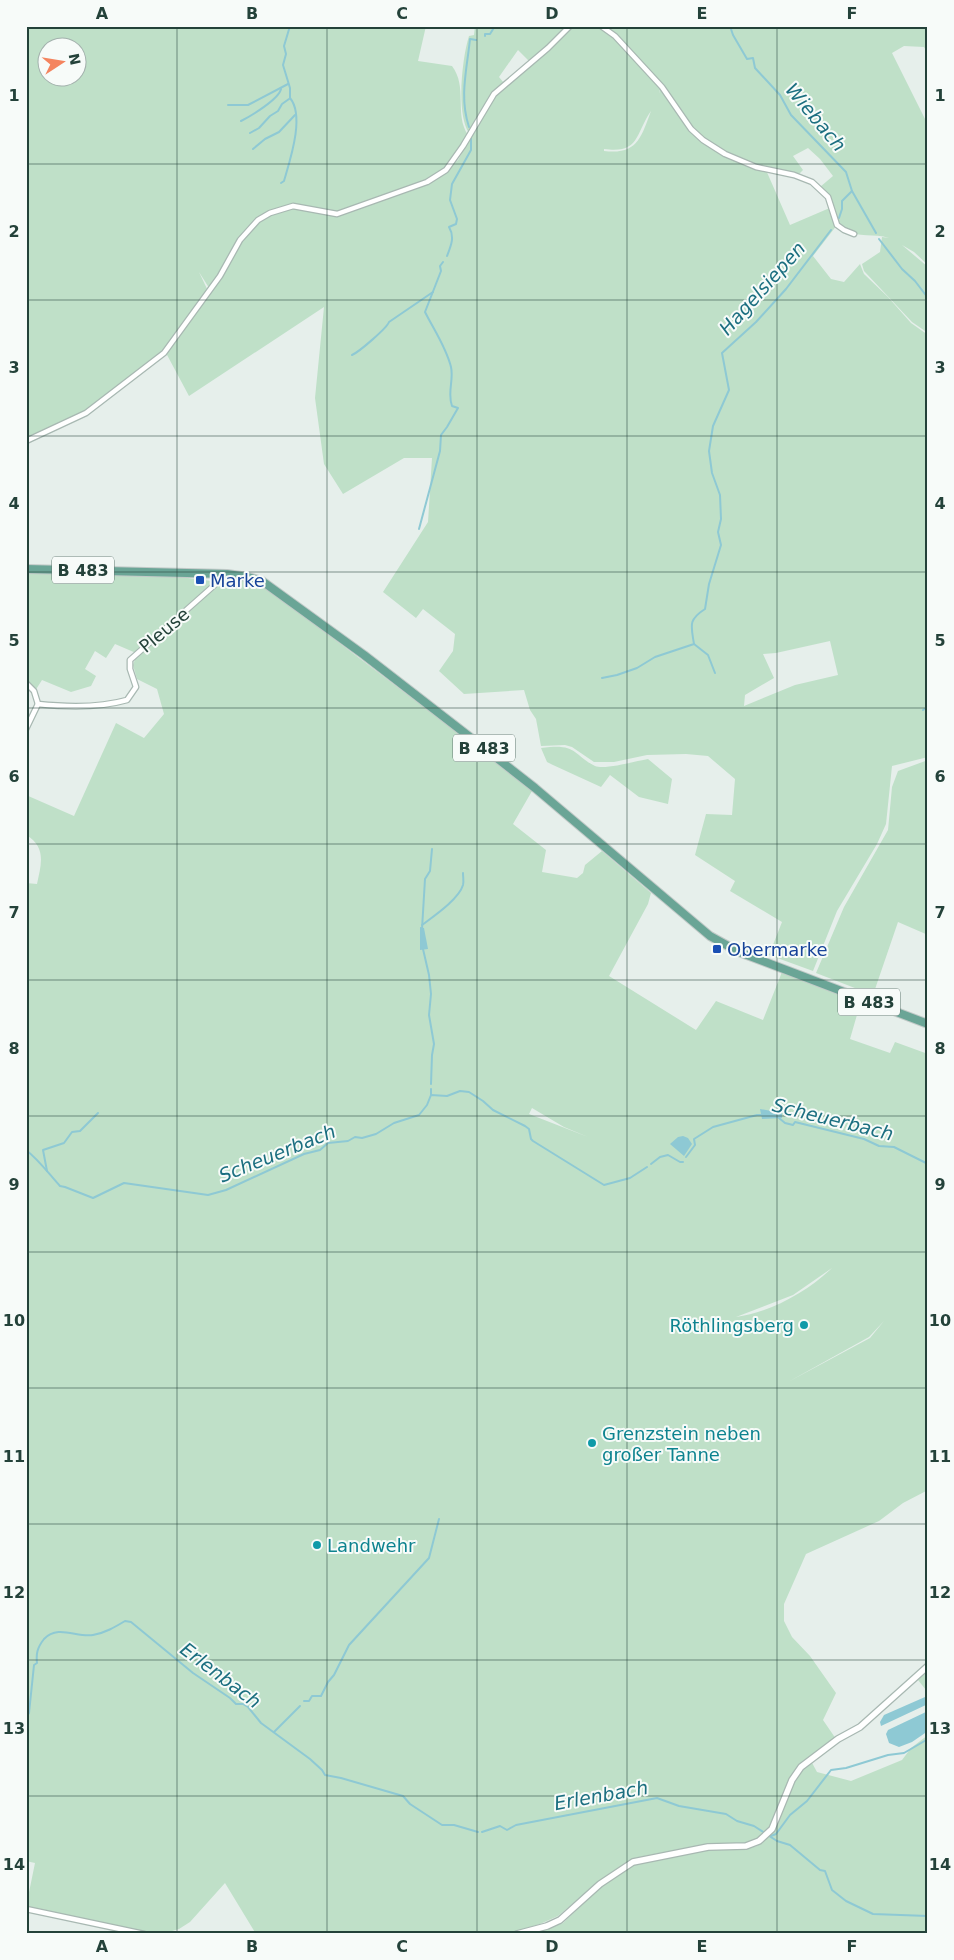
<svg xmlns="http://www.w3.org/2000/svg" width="954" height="1960" viewBox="0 0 954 1960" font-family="'DejaVu Sans',sans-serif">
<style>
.green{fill:#bfe0c8;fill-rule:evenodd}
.water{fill:#8ec9d4}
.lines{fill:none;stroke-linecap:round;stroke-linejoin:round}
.stream{stroke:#8ec9d4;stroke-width:2}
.minor-casing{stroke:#a8b8b2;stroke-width:7}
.tertiary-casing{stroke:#a8b8b2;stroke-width:8}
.primary-casing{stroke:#c2cac8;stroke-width:10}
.minor{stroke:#fff;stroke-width:4.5}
.tertiary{stroke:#fff;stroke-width:5.5}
.primary{stroke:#6aa596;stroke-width:8}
.grid{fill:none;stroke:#24423a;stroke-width:1;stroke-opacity:0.55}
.transit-dot{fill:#1a4fb4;stroke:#f7fbf9;stroke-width:2}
.culture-dot{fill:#0f9aa8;stroke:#f7fbf9;stroke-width:2}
.labels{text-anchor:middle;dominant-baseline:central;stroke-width:4;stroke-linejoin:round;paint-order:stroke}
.shield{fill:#f7fbf9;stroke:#637a73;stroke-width:1}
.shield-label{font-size:16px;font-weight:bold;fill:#24423a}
.transit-label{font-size:18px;fill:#164399;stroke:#f7fbf9;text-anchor:start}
.street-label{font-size:18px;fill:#24423a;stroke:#f7fbf9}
.culture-label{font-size:18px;fill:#0d838f;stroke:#f7fbf9;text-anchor:start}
.water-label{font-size:19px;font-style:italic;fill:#1c6f80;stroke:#f7fbf9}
.neatline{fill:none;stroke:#24423a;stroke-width:2}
.grid-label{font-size:16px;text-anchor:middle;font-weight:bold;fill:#24423a}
</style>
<rect width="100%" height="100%" fill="#e6efeb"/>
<g class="green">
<path d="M26,26H426L418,61L452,66C468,87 454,114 468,135L455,156L444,169L426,181L337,213L299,206L281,209L299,208L333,216L340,215L435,180L458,160L495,94L548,49L570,26C580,26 593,24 602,27C614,32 650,75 661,86L659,93L662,86L615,35L604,26H928V54L924,47L904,46L892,53L928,125V265L914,252L902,245L928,267V333L912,322L864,271L862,264L880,252L882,237L889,238C874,233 859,238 844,230C833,225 835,212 832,202C829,196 825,191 820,187L833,176L820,159L808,148L793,156L803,170L798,175L766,170L790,225L832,207L837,225L813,256L831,279L844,282L860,264L864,274L888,297L911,323L928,335V757L892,766L886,824L877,844L837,911L813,971L769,955L782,922L730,891L735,881L695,855L706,814L732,815L735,779L708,756L686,754L647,755L614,762H594L572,747L565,745L541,746L536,719L530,710L524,690L464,694L439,671L453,651L455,634L423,609L416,618L383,592L428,522L432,458H404L343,494L324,464L315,398L324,307L189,396L166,353L211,291L199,272L208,291L166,351L84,413L26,440ZM48,48H78V78H48ZM651,111C641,138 637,155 604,151V149C640,154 635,134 651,111ZM830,641L838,675L795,685L744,706L745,695L774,678L763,654L776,653Z"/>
<path d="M475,26H568L548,48L530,62L518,50L499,77L504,83L469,133C456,114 462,58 469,36L474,35Z"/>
<path d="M26,572L180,577L219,582L136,653L115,644L106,658L95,651L85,669L96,676L91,686L71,692L42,680L35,691L26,682Z"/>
<path d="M228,578L255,583L276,595L487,755L532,791L513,824L546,850L542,872L577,878L583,873L585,865L602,851L651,893L648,904L609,976L696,1030L716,1001L763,1020L782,972L861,1001L850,1039L890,1053L895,1042L928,1054V1490L903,1503L879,1521L806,1554L784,1604V1621L792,1637L810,1656L836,1693L823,1720L836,1739L799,1765L773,1820L767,1831L753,1843L660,1853L635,1858L598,1882L558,1916L540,1924L506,1934H256L225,1883L190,1922L179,1929L162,1934L138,1932L26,1907L35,1863L26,1861V883L37,884C41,865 47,847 26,835V795L74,816L116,723L144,738L164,714L157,689L137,679L133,665L137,654ZM532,1108L564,1127L588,1137L529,1114ZM832,1268C807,1292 771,1312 736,1317L793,1295ZM884,1321L870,1338L788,1382L869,1337Z"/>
<path d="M550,747C577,745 575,756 595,766C605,770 636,761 648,759L672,779L668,804L639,797L610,775L601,787L553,765L547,762L541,748Z"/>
<path d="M928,760V935L898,922L873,995L816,973L844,907L888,830L892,787L898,771Z"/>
<path d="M928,1671V1689L926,1690L918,1680Z"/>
<path d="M928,1735V1934H533L563,1923L602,1886L636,1863L700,1850L746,1849L757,1846L772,1833L791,1787L799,1773L811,1761L817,1772L851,1781L902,1760L911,1748Z"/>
</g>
<g class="water">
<path d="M420,927L424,928L428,949L420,950Z"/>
<path d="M760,1109L782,1113V1118L762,1119Z"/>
<path d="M683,1136L688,1138L692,1144L684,1156L670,1144L678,1137Z"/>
<path d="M925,1697L928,1699V1704L881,1726L880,1722L884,1715Z"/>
<path d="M928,1711V1731L912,1742L899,1747L889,1743L886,1734L888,1730Z"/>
</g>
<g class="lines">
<g class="stream">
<path d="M730,26L733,35L747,59L753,58L755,68L780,95L791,115L846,172L852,191L876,233"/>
<path d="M485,36V34H490L495,26"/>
<path d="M228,105H248L288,84"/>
<path d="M241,121C251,116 279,99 281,89"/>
<path d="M469,127C459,97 467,69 470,39L476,40"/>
<path d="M250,133L259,128L270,116L278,111L282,104L289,99"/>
<path d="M253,149L265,139L279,132L295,115"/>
<path d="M281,183L284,181C290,160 305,116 290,98V88L283,65L286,54L284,46L290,26"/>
<path d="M839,218L842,209V201L852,191"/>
<path d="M879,239L902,269L915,281L928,298"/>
<path d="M447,256C451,246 455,237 449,227L456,224L457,219L450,200L452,184L471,150V137"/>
<path d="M352,355C359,352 387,328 389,322L433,292"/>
<path d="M419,529L440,451L441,435L447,427L458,408L452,406C447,393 454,380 451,367C446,347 434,330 425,312L441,271L440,266L443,262"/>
<path d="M694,644L708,655L715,673"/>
<path d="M602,678L617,675L637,668L655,657L694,644C691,625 688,620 705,609L709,584L721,545L718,532L721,519L720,495L712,473L709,451L713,426L729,390L722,353L756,322L786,289L831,230"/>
<path d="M923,710L928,707"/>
<path d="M422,925C434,916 459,899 463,885C464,881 463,878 463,873"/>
<path d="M422,929L425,879L430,871L432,849"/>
<path d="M423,949L429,975L431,994L429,1015L434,1044L432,1055L431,1084"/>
<path d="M431,1095V1089"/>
<path d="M779,1118L785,1123L793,1125L795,1122L864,1139L879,1146L894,1147L928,1164"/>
<path d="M26,1150C39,1160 49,1174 60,1186L65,1187L93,1198L124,1183L208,1195L226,1190L304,1154L320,1150L328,1143L348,1141L355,1137L362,1138L376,1134L394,1123L419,1115L427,1105L431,1095L447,1096L460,1091L469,1092L483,1101L493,1110L525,1126L529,1129L531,1139L533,1141L604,1185L630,1178L647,1167"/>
<path d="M686,1157L695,1145L694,1139L713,1127L757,1115H762"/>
<path d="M651,1164L660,1157L668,1155L680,1162H683"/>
<path d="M47,1171L43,1150L64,1143L72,1132L80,1131L98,1113"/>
<path d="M304,1701H309L312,1696H321L328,1682L334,1675L349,1645L429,1558L439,1519"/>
<path d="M26,1718L29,1713L34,1665L37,1663C36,1654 37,1648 44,1639C58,1624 77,1638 93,1635C105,1633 115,1627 125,1621L131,1622L193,1673L230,1698L236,1704H243L248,1707L261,1723L310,1759L322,1770L325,1775L341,1778L403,1796L410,1804L442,1825H454L478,1832"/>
<path d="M274,1732L300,1706"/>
<path d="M482,1832L500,1826L507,1830L516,1825L657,1798L679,1806L726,1814L737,1821L754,1826L777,1841L790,1845L820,1870L825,1871L832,1890L846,1901L873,1914L928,1916"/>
<path d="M771,1836L776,1834L790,1815L807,1801L831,1770L846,1768L888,1755L904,1753L928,1739"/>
</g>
<defs>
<g id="minor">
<path d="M601,26L615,36L662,87L691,129L703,140L725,154L756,167L794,175L812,182L828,197L837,225L844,230L854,234"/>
<path d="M26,441L86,413L164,353L220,276L240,240L258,220L270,213L293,206L337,214L427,182L446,170L463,146L494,94L548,48L570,26"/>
<path d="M26,683L34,691L38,704C66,707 99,708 127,700L136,687L130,669V660L227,574"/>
<path d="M26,729L38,704"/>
<path d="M26,1909L144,1934"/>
</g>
<path id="tertiary" d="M517,1934L547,1926L560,1920L600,1884L633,1862L708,1847L746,1846L759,1841L772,1829L792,1780L801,1767L838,1739L860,1727L928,1666"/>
<path id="primary" d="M26,569L227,574L248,577L262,581L364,655L484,748L535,788L710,936L739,952L928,1024"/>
</defs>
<use href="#minor" class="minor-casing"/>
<use href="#tertiary" class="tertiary-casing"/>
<use href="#primary" class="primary-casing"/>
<use href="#minor" class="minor"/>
<use href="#tertiary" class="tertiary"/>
<use href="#primary" class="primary"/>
</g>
<path class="grid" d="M177,26V1934M327,26V1934M477,26V1934M627,26V1934M777,26V1934M26,164H928M26,300H928M26,436H928M26,572H928M26,708H928M26,844H928M26,980H928M26,1116H928M26,1252H928M26,1388H928M26,1524H928M26,1660H928M26,1796H928"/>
<g class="transit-dot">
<rect x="195" y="575" width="10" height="10" rx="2.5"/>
<rect x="712" y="944" width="10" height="10" rx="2.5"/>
</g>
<g class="culture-dot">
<circle cx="804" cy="1325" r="5"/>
<circle cx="592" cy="1443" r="5"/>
<circle cx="317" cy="1545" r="5"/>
</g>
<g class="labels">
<g class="shield">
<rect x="52" y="556.5" width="62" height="27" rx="4"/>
<rect x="453" y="734.5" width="62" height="27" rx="4"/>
<rect x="838" y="988.5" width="62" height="27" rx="4"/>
</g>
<g class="shield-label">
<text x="83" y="570">B 483</text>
<text x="484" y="748">B 483</text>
<text x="869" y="1002">B 483</text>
</g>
<g class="transit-label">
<text x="210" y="580">Marke</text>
<text x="727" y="949">Obermarke</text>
</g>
<g class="street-label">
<text transform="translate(164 630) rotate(-40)">Pleuse</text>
</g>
<g class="culture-label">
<text x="794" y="1325" text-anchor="end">Röthlingsberg</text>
<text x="602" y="1433">Grenzstein neben<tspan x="602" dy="21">großer Tanne</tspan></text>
<text x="327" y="1545">Landwehr</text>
</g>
<g class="water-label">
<text transform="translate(816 117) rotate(50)">Wiebach</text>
<text transform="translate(762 288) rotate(-48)">Hagelsiepen</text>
<text transform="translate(833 1119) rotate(14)">Scheuerbach</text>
<text transform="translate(277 1153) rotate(-22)">Scheuerbach</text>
<text transform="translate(221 1675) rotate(37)">Erlenbach</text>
<text transform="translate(601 1795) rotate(-10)">Erlenbach</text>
</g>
</g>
<rect width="954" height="1960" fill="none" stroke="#f7fbf9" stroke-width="55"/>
<g transform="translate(62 62) rotate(78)"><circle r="24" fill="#f7fbf9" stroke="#a3b1ad"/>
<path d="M0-4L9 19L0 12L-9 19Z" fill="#f4845f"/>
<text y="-8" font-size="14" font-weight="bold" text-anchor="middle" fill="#24423a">N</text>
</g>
<rect x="28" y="28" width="898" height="1904" class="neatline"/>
<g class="grid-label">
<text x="102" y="19">A</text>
<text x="252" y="19">B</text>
<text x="402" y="19">C</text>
<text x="552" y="19">D</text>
<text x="702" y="19">E</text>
<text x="852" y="19">F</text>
<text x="14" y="101">1</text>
<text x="940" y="101">1</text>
<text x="14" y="237">2</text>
<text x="940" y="237">2</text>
<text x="14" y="373">3</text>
<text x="940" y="373">3</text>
<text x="14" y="509">4</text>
<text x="940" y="509">4</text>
<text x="14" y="646">5</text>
<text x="940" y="646">5</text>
<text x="14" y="782">6</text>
<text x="940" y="782">6</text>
<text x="14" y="918">7</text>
<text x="940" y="918">7</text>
<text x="14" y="1054">8</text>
<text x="940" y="1054">8</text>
<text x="14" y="1190">9</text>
<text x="940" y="1190">9</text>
<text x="14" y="1326">10</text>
<text x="940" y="1326">10</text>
<text x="14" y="1462">11</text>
<text x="940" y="1462">11</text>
<text x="14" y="1598">12</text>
<text x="940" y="1598">12</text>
<text x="14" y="1734">13</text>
<text x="940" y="1734">13</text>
<text x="14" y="1870">14</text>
<text x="940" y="1870">14</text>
<text x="102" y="1952">A</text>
<text x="252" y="1952">B</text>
<text x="402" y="1952">C</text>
<text x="552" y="1952">D</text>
<text x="702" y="1952">E</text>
<text x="852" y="1952">F</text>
</g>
</svg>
